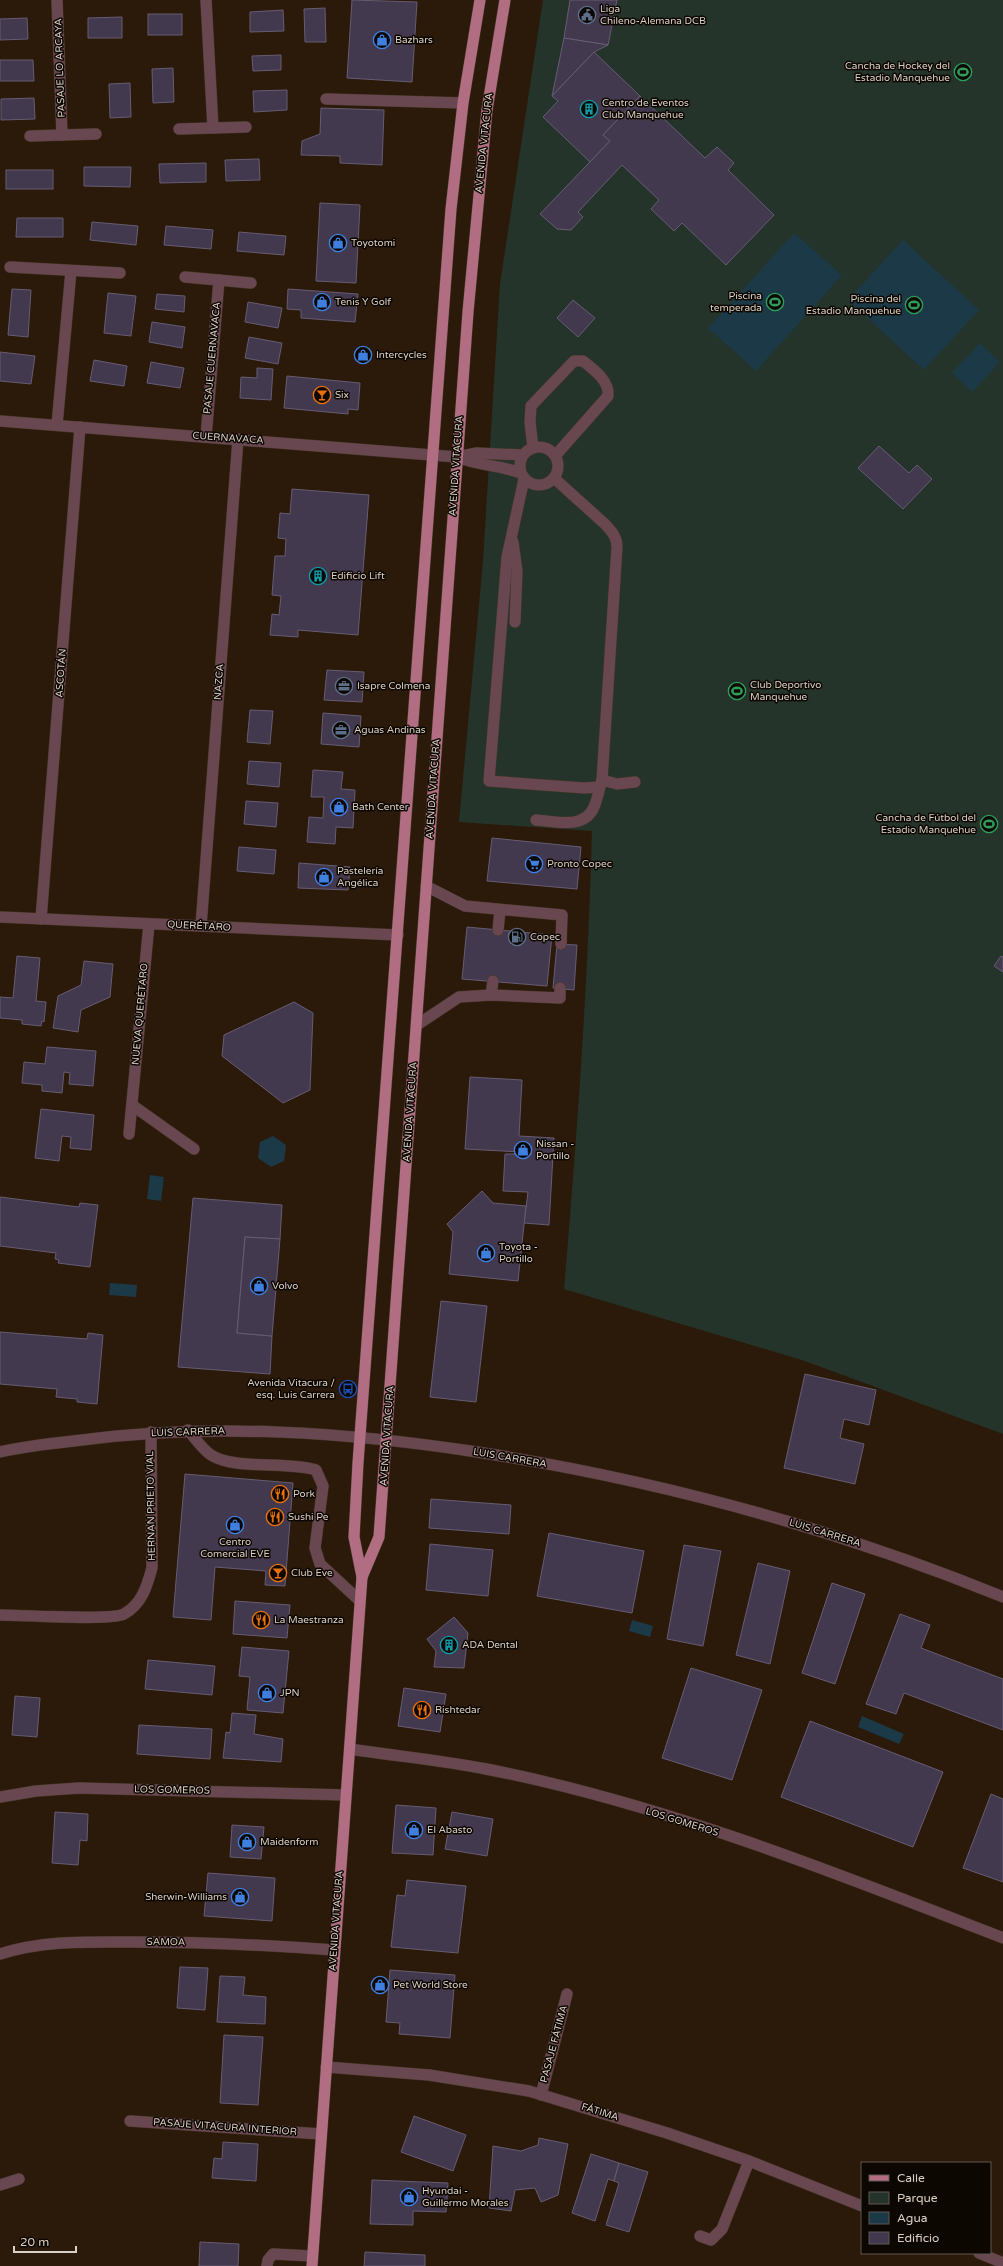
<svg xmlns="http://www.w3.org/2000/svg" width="1003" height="2266" viewBox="0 0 1003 2266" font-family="'Varela Round',sans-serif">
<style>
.green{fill:#25342a}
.water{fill:#1b3947}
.building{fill:#43394f;stroke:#665c73}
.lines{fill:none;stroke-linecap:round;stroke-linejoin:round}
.service-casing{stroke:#473727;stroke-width:12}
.minor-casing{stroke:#473727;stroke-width:12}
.tertiary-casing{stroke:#473727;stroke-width:12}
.primary-casing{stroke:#473727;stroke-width:12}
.service{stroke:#684751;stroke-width:11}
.minor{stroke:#684751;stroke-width:11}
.tertiary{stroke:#684751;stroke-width:11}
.primary{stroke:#b16e83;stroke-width:11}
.labels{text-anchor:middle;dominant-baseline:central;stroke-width:3;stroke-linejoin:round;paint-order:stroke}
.poi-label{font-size:10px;fill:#dbd0c5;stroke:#0d0702;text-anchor:start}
.street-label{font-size:10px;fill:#dbd0c5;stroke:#0d0702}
</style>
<rect width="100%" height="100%" fill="#2b1a09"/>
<path class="green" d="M543,0H1003V1434L802,1360L564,1289C577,1137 588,984 592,831L459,822L483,561L500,284Z"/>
<g class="water">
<path d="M794,233L842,275L756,371L708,328Z"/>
<path d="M903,240L979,310L924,370L848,300Z"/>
<path d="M980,343L1000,362L972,392L952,373Z"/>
<path d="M273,1136L286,1145L284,1161L271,1167L258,1158L260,1142Z"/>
<path d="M150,1175L164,1177L161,1201L147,1199Z"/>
<path d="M110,1283L137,1285L136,1297L109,1295Z"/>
<path d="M632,1620L653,1626L650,1637L629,1631Z"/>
<path d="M862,1716L904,1734L899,1744L858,1727Z"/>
</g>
<g class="building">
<path d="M352,0L417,2L412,82L347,78Z"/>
<path d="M570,0H617L608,45L564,38Z"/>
<path d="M325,8L326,42H305L304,9Z"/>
<path d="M283,10L284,31L250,32V12Z"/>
<rect x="148" y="14" width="34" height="21"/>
<path d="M122,17V38H88V18Z"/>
<path d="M27,18L28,39L0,40V19Z"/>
<path d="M564,38L608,45L594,52L552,96Z"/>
<path d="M594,52L640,96L603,135L610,141L590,162L543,117L558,101L552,96Z"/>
<path d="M281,55V70L253,71L252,56Z"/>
<path d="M0,60H33L34,81H0Z"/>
<path d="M173,68L174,102L153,103L152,69Z"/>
<path d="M130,83L131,117L110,118L109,84Z"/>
<path d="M287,90V110L254,112L253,91Z"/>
<path d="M640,96L705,158L717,147L734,163L728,170L774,215L726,265L682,223L674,231L651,209L659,200L622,165L578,212L583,217L571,230L557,229L540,214L610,141L603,135Z"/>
<path d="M34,98L35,119L1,120V99Z"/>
<path d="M321,108L384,110L382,165L340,163V156L301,155L302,141L320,134Z"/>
<path d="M259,159L260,180L226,181L225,160Z"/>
<path d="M206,163V182L160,183L159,164Z"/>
<path d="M84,167H131L130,187L84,186Z"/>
<rect x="6" y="170" width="47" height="19"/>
<path d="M320,203L360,205L356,283L316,281Z"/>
<path d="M17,218H63V237H16Z"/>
<path d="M92,222L138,226L136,245L90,240Z"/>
<path d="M166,226L213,230L211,249L164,245Z"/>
<path d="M239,232L286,236L284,255L237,251Z"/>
<path d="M12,289L31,290L28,337L8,335Z"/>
<path d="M288,289L358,294L355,322L301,318V310L287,309Z"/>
<path d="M108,293L136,296L131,336L104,333Z"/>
<path d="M157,294L185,296L184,312L155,309Z"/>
<path d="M573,300L595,318L578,337L557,318Z"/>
<path d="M248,302L282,308L278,328L245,322Z"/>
<path d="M152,322L185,327L182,348L149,342Z"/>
<path d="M249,337L282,343L278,364L245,358Z"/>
<path d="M0,352L35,356L31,384L0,381Z"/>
<path d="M94,360L127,366L124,386L90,381Z"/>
<path d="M151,362L184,368L180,388L147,383Z"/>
<path d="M257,368L273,369L271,400L240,398L241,377L257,378Z"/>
<path d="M287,376L360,383L358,410L348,409V414L284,408Z"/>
<path d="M879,446L909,473L917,465L932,479L903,509L858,468Z"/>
<path d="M292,489L369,495L358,635L298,630V637L270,635L272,614L279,615L281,596L272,595L275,556H285L286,539L278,538L280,513L290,514Z"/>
<path d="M327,670L364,672L362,702L324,700Z"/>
<path d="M250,710L273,711L270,744L247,742Z"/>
<path d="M323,713L361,716L359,747L321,744Z"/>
<path d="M249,761L281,763L279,787L247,784Z"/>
<path d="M313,770L343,772L341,789L355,790L353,828L336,827L335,844L307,842L309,817L323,818L324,797H311Z"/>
<path d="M246,801L278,803L276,827L244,824Z"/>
<path d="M492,838L581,847L577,889L487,881Z"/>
<path d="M239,847L276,850L274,874L237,871Z"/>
<path d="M299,863L350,867L348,890L298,888Z"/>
<path d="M467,927L552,935L547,986L462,979Z"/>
<path d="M557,944L577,945L574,990L553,988Z"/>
<path d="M17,956L40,958L36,1001L46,1002L44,1022L42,1021L41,1026L22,1024V1020L0,1018V997L13,998Z"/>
<path d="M1001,956L1003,957V972L994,966Z"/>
<path d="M84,961L113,964L110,997L81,1010L78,1032L53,1028L58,996L81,985Z"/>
<path d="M294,1002L313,1013L310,1090L283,1103L222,1056L224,1035Z"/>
<path d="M47,1047L96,1051L93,1086L69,1084L70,1073L64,1072L62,1093L42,1091V1085L22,1083L24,1062L45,1064Z"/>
<path d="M470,1077L522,1080L519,1136L554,1138L549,1225L524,1223L528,1192L503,1191L505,1154H521V1152L465,1149Z"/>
<path d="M41,1109L94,1115L91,1150L70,1148L71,1137L62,1136L59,1161L35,1158Z"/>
<path d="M482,1191L493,1203L526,1206L518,1281L449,1274L453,1232L447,1224Z"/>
<path d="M0,1197L79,1207L80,1203L98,1205L90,1267L58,1263L59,1260L55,1259L56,1253L0,1246Z"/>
<path d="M193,1198L282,1205L280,1239L245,1237L237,1333L272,1336L270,1374L178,1367Z"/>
<path d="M245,1237L280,1239L272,1336L237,1333Z"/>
<path d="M441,1301L487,1306L476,1402L430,1397Z"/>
<path d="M0,1332L87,1339L88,1333L103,1335L97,1404L77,1402V1399L56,1397L57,1389L0,1384Z"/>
<path d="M805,1374L876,1390L869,1425L844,1419L840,1438L864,1444L855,1484L784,1468Z"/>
<path d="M185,1474L293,1483L285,1586L265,1585L266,1571L215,1567L211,1620L173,1617Z"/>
<path d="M431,1499L511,1505L509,1534L429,1528Z"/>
<path d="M549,1533L644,1551L632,1613L537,1596Z"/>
<path d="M430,1544L493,1550L488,1596L426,1590Z"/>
<path d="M684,1545L721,1551L703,1646L667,1639Z"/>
<path d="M758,1563L790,1571L770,1664L736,1655Z"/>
<path d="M832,1583L865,1594L835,1684L802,1673Z"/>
<path d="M235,1601L290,1605L287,1638L233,1634Z"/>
<path d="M900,1614L930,1625L921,1648L1003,1679V1730L904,1693L896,1714L866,1704Z"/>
<path d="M454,1617L468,1633L464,1668L434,1667L436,1651L427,1639Z"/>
<path d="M242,1647L289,1651L283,1713L247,1710L250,1677L239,1676Z"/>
<path d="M148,1660L215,1666L212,1695L145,1689Z"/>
<path d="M691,1668L762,1690L732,1780L662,1758Z"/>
<path d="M404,1688L446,1694L440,1732L398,1726Z"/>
<path d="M15,1696L40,1698L37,1737L12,1735Z"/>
<path d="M232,1713L256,1715L254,1734L283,1739L281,1762L223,1758L226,1732L230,1733Z"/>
<path d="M810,1721L943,1772L913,1847L781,1797Z"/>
<path d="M139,1725L212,1729L210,1759L137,1754Z"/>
<path d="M991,1794L1003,1799V1882L963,1868Z"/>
<path d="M396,1805L436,1808L433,1855L392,1853Z"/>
<path d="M55,1812L88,1814L87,1841L80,1840L78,1865L52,1863Z"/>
<path d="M452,1812L493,1819L487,1856L445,1849Z"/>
<path d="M232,1825L264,1827L261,1859L230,1857Z"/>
<path d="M208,1873L275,1878L272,1921L204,1916Z"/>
<path d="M407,1880L466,1886L458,1953L391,1947L397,1895L405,1896Z"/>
<path d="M180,1967L208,1968L205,2010L177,2008Z"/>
<path d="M390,1970L455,1975L450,2038L399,2034L400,2023L386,2022Z"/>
<path d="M220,1976L245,1977L243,1995L266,1997L265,2024L217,2022Z"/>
<path d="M224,2035L263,2037L258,2105L220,2103Z"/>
<path d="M414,2116L466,2135L453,2171L401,2152Z"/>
<path d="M539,2138L568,2144L558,2195L541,2202L535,2188L515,2190L511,2211L489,2208L493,2146L521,2151L538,2145Z"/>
<path d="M223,2142L258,2144L256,2181L212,2178L214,2158L222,2159Z"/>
<path d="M591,2154L619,2163L614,2181L608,2179L595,2221L572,2213Z"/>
<path d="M619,2163L648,2172L629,2232L606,2225L619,2183L614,2181Z"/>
<path d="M372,2180L448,2183L446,2212L413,2211V2225L370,2224Z"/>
<path d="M200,2242L239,2244L238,2266H199Z"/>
<path d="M365,2252L425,2255V2266H364Z"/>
</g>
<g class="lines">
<defs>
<g id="service">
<path d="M326,99L463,103"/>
<circle cx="539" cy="466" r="19"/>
<path d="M533,448L530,422L531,406L574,361H583C593,369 610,381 608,396L555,456"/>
<path d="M457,457L476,453L523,455"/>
<path d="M457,457C479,466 499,465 521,473"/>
<path d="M524,479L507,557L489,781L584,788L599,787"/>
<path d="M513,542L517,571L515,622"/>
<path d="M602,780L617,784L635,782"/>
<path d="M536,820C556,821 584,830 594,807C598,798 599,789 602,780L617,547C617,537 612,532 606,525L554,478"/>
<path d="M426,886L465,906L562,915L561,944"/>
<path d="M498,930L500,910"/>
<path d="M491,995L493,981"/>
<path d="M417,1025L459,997L491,995L560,998V988"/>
<path d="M188,1430C195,1438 202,1449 211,1455C234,1470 286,1461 316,1470L323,1486L315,1548L320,1564L360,1601"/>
<path d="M130,2121L321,2134"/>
<path d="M267,2266L268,2260L273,2254L312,2256"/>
</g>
<g id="minor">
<path d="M57,0L62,135"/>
<path d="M206,0L213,128"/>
<path d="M179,129L246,127"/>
<path d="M30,136L96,134"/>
<path d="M10,267L120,273"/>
<path d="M185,277L251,283"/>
<path d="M0,421L457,457"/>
<path d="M57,425L71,271"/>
<path d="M206,437L219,280"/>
<path d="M0,917L398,935"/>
<path d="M41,919L80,427"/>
<path d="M201,926L238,439"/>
<path d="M132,1105L194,1149"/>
<path d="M129,1134L149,924"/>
<path d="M0,1615C21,1615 110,1621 124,1614C142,1604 147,1586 152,1568L151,1432"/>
<path d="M350,1749C395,1756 441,1760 486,1769C661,1803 837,1873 1003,1938"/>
<path d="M0,1797L36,1791L79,1788L345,1795"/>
<path d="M0,1954C44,1940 87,1942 133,1942C200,1942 267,1945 334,1950"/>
<path d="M326,2067L429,2075L529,2091L667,2133L749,2161L862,2206"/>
<path d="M541,2095L567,1994"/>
<path d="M0,2185L19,2179"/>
<path d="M700,2236L711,2240L722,2229L749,2161"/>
<path d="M979,2253L1003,2263"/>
</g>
<path id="tertiary" d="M0,1452C27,1446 54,1443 82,1440C214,1423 346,1432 477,1452C658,1480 834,1528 1003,1597"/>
<g id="primary">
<path d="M362,1577L379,1537L468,312L487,110L505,0"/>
<path d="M312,2266L362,1577L354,1537L358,1463L451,209L463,103L480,0"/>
</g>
</defs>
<use href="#service" class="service-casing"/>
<use href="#minor" class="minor-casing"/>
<use href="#tertiary" class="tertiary-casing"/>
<use href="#primary" class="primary-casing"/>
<use href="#service" class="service"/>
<use href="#minor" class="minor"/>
<use href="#tertiary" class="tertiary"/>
<use href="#primary" class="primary"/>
</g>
<defs>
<symbol id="civic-ring" viewBox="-11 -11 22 22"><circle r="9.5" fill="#0d0702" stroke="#5c6f8a" stroke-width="1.5"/><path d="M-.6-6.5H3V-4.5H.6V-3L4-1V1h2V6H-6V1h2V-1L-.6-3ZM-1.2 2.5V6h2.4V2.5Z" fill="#5c6f8a"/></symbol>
<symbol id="shop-ring" viewBox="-11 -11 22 22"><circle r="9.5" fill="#0d0702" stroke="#3f7fe0" stroke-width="1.5"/><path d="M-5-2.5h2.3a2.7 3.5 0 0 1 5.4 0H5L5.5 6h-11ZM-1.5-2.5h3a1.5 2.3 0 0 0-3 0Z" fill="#3f7fe0"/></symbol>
<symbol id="stadium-ring" viewBox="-11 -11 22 22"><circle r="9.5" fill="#0d0702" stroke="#2e9e5b" stroke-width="1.5"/><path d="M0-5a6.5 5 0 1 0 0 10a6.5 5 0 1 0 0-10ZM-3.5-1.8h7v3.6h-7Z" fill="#2e9e5b"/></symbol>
<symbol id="building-ring" viewBox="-11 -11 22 22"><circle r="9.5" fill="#0d0702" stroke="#0f9aa8" stroke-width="1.5"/><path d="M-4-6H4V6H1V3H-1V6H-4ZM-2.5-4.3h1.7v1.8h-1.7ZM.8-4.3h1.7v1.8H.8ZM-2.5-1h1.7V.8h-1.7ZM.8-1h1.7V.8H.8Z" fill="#0f9aa8"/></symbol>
<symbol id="bar-ring" viewBox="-11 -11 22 22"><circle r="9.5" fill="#0d0702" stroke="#e8710a" stroke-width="1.5"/><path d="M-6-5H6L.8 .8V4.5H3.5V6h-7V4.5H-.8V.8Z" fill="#e8710a"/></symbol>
<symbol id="office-ring" viewBox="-11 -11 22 22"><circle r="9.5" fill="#0d0702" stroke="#5c6f8a" stroke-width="1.5"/><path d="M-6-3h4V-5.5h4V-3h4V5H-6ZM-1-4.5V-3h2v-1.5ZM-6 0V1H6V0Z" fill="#5c6f8a"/></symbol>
<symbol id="supermarket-ring" viewBox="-11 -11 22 22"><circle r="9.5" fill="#0d0702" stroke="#3f7fe0" stroke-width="1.5"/><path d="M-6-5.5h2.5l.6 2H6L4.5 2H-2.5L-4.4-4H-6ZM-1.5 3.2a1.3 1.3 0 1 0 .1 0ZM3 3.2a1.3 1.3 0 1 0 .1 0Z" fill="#3f7fe0"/></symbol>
<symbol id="fuel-ring" viewBox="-11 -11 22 22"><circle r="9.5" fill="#0d0702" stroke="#5c6f8a" stroke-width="1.5"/><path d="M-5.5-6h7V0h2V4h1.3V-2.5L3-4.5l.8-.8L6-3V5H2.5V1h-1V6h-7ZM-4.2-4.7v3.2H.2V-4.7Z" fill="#5c6f8a"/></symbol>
<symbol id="bus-ring" viewBox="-11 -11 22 22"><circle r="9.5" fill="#0d0702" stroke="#1a4fb4" stroke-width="1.5"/><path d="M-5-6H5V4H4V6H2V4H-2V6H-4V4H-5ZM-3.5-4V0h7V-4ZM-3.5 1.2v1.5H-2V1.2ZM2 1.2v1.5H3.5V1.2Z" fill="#1a4fb4"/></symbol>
<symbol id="restaurant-ring" viewBox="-11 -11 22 22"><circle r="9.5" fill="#0d0702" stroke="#e8710a" stroke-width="1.5"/><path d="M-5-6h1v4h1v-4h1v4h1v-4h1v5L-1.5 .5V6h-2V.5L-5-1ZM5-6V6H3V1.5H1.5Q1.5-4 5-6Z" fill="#e8710a"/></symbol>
</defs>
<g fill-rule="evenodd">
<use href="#civic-ring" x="577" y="5" width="20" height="20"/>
<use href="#shop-ring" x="372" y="30" width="20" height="20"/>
<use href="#stadium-ring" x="953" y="62" width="20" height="20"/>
<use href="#building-ring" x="579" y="99" width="20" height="20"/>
<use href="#shop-ring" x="328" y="233" width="20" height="20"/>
<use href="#shop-ring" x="312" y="292" width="20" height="20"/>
<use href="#stadium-ring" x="765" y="292" width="20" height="20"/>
<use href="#stadium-ring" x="904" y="295" width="20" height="20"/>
<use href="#shop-ring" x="353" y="345" width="20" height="20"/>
<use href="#bar-ring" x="312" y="385" width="20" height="20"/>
<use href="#building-ring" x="308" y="566" width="20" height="20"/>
<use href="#office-ring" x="334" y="676" width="20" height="20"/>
<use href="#stadium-ring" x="727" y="681" width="20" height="20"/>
<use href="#office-ring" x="331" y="720" width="20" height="20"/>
<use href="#shop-ring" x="329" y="797" width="20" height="20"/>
<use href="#stadium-ring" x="979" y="814" width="20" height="20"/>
<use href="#supermarket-ring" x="524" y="854" width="20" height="20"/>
<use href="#shop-ring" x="314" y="867" width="20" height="20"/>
<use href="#fuel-ring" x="507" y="927" width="20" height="20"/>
<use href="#shop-ring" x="513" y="1140" width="20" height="20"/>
<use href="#shop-ring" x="476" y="1243" width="20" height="20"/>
<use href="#shop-ring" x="249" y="1276" width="20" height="20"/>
<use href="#bus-ring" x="338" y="1379" width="20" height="20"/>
<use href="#restaurant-ring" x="270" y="1484" width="20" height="20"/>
<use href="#restaurant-ring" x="265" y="1507" width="20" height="20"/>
<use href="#shop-ring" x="225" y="1515" width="20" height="20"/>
<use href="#bar-ring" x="268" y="1563" width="20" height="20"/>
<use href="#restaurant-ring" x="251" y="1610" width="20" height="20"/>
<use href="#building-ring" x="439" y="1635" width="20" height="20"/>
<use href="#shop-ring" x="257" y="1683" width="20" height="20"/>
<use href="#restaurant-ring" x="412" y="1700" width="20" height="20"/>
<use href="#shop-ring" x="404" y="1820" width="20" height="20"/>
<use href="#shop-ring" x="237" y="1832" width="20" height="20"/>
<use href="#shop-ring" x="230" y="1887" width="20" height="20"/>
<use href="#shop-ring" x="370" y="1975" width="20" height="20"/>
<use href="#shop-ring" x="399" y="2187" width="20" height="20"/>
</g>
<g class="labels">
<g class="poi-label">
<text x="600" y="9">Liga<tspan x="600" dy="12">Chileno-Alemana DCB</tspan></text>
<text x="395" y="40">Bazhars</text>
<text x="950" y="66" text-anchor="end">Cancha de Hockey del<tspan x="950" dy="12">Estadio Manquehue</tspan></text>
<text x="602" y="103">Centro de Eventos<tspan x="602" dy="12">Club Manquehue</tspan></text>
<text x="351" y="243">Toyotomi</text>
<text x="762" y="296" text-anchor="end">Piscina<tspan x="762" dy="12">temperada</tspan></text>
<text x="901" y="299" text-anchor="end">Piscina del<tspan x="901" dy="12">Estadio Manquehue</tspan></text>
<text x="335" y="302">Tenis Y Golf</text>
<text x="376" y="355">Intercycles</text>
<text x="335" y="395">Six</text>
<text x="331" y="576">Edificio Lift</text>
<text x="750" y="685">Club Deportivo<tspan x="750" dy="12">Manquehue</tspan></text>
<text x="357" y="686">Isapre Colmena</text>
<text x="354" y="730">Aguas Andinas</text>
<text x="352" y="807">Bath Center</text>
<text x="976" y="818" text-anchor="end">Cancha de Fútbol del<tspan x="976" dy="12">Estadio Manquehue</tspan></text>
<text x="547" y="864">Pronto Copec</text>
<text x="337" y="871">Pastelería<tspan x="337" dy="12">Angélica</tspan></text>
<text x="530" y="937">Copec</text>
<text x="536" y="1144">Nissan -<tspan x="536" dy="12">Portillo</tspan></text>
<text x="499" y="1247">Toyota -<tspan x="499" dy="12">Portillo</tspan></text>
<text x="272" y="1286">Volvo</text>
<text x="335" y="1383" text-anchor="end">Avenida Vitacura /<tspan x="335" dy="12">esq. Luis Carrera</tspan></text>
<text x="293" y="1494">Pork</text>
<text x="288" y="1517">Sushi Pe</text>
<text x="235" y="1542" text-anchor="middle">Centro<tspan x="235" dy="12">Comercial EVE</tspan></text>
<text x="291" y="1573">Club Eve</text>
<text x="274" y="1620">La Maestranza</text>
<text x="462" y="1645">ADA Dental</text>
<text x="280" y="1693">JPN</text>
<text x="435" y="1710">Rishtedar</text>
<text x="427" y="1830">El Abasto</text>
<text x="260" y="1842">Maidenform</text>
<text x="227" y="1897" text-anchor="end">Sherwin-Williams</text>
<text x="393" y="1985">Pet World Store</text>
<text x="422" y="2191">Hyundai -<tspan x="422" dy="12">Guillermo Morales</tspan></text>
</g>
<g class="street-label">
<text transform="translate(60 68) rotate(-92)">PASAJE LO ARCAYA</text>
<text transform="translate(484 143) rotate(-84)">AVENIDA VITACURA</text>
<text transform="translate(212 358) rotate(-85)">PASAJE CUERNAVACA</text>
<text transform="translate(228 438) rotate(4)">CUERNAVACA</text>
<text transform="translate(456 466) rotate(-86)">AVENIDA VITACURA</text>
<text transform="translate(61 673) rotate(-86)">ASCOTÁN</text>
<text transform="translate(219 682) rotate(-86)">NAZCA</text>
<text transform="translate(433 789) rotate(-86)">AVENIDA VITACURA</text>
<text transform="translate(199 926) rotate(3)">QUERÉTARO</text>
<text transform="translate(140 1014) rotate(-85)">NUEVA QUERÉTARO</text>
<text transform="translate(410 1112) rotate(-86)">AVENIDA VITACURA</text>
<text transform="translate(188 1432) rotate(-2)">LUIS CARRERA</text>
<text transform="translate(387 1436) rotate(-86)">AVENIDA VITACURA</text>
<text transform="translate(510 1458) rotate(10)">LUIS CARRERA</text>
<text transform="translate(151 1506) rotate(-91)">HERNAN PRIETO VIAL</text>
<text transform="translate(825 1533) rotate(17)">LUIS CARRERA</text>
<text transform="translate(172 1790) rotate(1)">LOS GOMEROS</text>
<text transform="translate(682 1822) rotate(17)">LOS GOMEROS</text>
<text transform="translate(336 1921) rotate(-86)">AVENIDA VITACURA</text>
<text transform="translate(166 1942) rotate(1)">SAMOA</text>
<text transform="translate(554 2044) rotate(-75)">PASAJE FÁTIMA</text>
<text transform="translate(600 2112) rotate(17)">FÁTIMA</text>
<text transform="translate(225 2127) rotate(4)">PASAJE VITACURA INTERIOR</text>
</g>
</g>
<rect x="861" y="2162" width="130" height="92" fill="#0d0702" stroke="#5f5750"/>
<rect x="869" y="2175" width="20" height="6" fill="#b16e83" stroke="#5f5750"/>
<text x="897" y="2182" font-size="12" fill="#dbd0c5">Calle</text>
<rect x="869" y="2192" width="20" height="12" fill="#25342a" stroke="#5f5750"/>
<text x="897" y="2202" font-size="12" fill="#dbd0c5">Parque</text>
<rect x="869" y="2212" width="20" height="12" fill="#1b3947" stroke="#5f5750"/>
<text x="897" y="2222" font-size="12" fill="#dbd0c5">Agua</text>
<rect x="869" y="2232" width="20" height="12" fill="#43394f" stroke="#5f5750"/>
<text x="897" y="2242" font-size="12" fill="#dbd0c5">Edificio</text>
<path d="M14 2246v6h62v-6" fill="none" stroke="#dbd0c5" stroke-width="2"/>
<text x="20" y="2246" font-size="12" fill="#dbd0c5" stroke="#0d0702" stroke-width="3" paint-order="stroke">20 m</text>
</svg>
